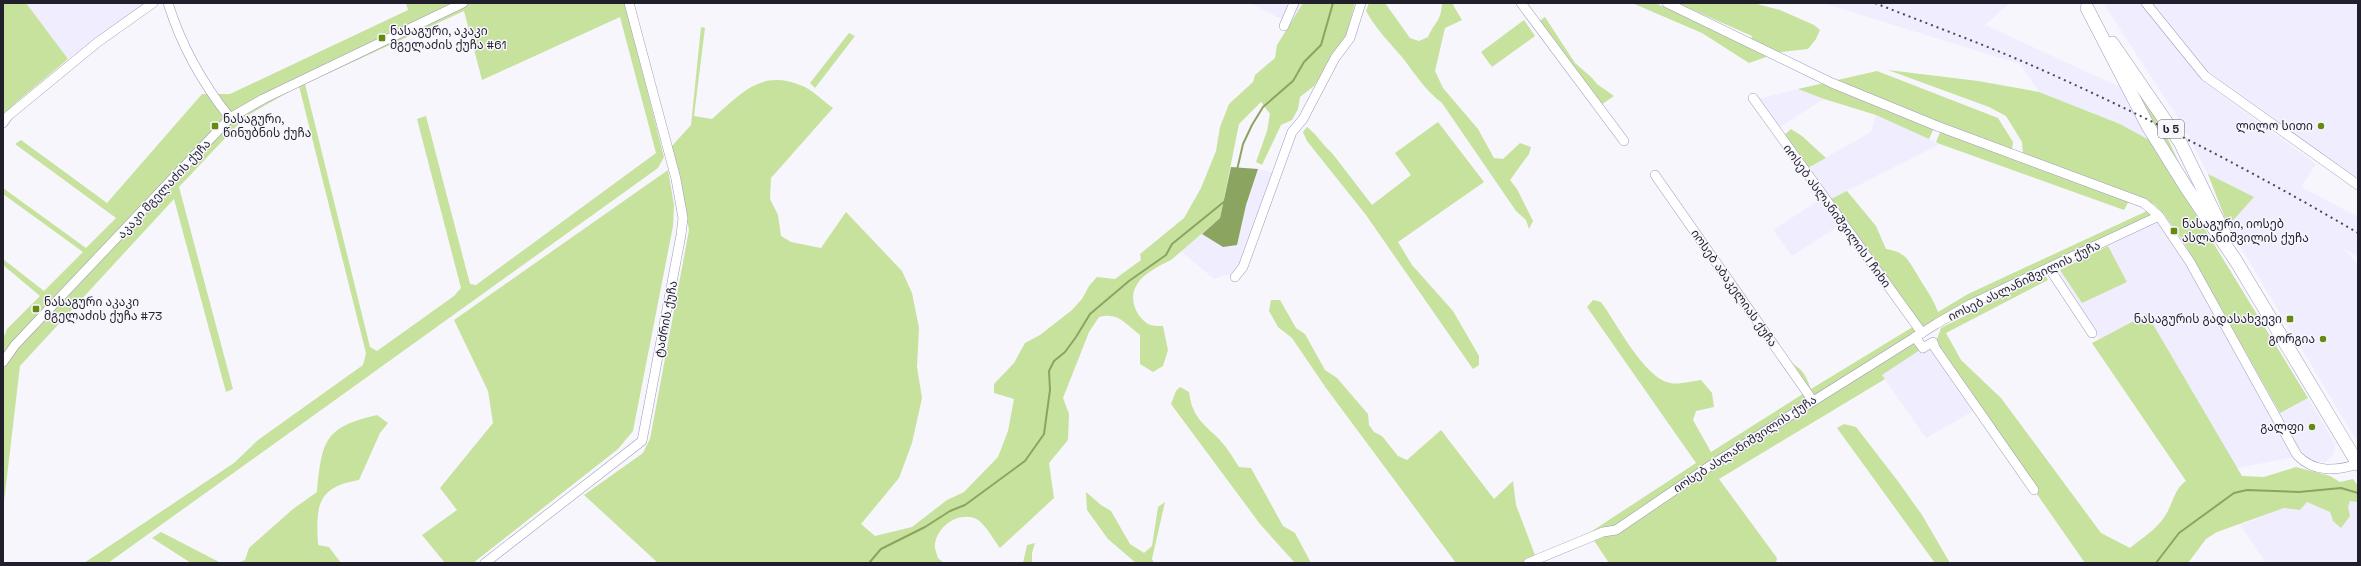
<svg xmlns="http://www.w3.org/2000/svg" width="2361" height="566" viewBox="0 0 2361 566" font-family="'Space Grotesk','Noto Sans Georgian',sans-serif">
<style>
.built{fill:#efedfe}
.green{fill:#c6e29d;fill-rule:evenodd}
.water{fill:#8ba561}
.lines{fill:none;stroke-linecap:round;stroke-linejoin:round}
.stream{stroke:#8ba561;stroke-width:2}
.minor-casing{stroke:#9f9aba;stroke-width:10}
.highway-casing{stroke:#9f9aba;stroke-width:14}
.minor{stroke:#fff;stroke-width:9}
.highway{stroke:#fff;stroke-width:13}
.rail{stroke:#494753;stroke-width:2;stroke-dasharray:2 4;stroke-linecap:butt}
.poi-dot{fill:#668a0f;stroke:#f7f6fd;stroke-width:1.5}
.labels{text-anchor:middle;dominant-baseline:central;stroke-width:3;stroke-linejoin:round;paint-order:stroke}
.shield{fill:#f7f6fd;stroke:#62606b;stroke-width:1}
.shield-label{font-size:11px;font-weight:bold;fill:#221f2c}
.poi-label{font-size:12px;fill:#221f2c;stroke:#f7f6fd;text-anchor:start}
.street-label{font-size:12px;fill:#221f2c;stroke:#f7f6fd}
</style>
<rect width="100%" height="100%" fill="#f7f6fd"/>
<g class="built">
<path d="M26,3H145L68,59Z"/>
<path d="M1250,3H1303L1291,24Z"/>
<path d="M1823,3H2010L1985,25L2124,89L2151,141L2120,124L2039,92L2020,64Z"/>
<path d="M2103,3H2141L2201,80L2316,164L2301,187L2358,217V257L2343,248L2358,264V443L2228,226L2253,197L2208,174L2182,124Z"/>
<path d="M2153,3H2358V180L2209,72Z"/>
<path d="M1798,89L1824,99L1775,130L1754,100Z"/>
<path d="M1876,115L1940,144L1827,201L1843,223L1792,256L1773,230L1824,197L1804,170L1871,132Z"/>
<path d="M1258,169L1281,174L1240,276L1224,275L1214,279L1181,251L1202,234L1223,247L1246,205Z"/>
<path d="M2159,221L2196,277L2294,457L2237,468L2147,314L2099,339L2057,276L2060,270L2082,303L2127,282L2108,246Z"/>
<path d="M1933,342L1977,409L1926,438L1882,375Z"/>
<path d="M2308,398L2335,443L2334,453L2326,462L2310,460L2296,445L2280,413Z"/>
<path d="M2351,501L2358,502V563H2266L2240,525L2284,508L2300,510L2307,502L2330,512L2333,521Z"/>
</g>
<g class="green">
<path d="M3,3H26L68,59L13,105L3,116Z"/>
<path d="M406,3H625L664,157L658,168L108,563H84L234,463L258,440L363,365L366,353L299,86L245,117L179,187L233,389L226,392L174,199L20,366L3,510V339L7,329L40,296L3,265V259L44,291L83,252L3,194V188L86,248L116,218L15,144L21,140L107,203L202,94H230L408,10ZM464,11L482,80L620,17L656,153L476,285L470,284L426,116L417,119L461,288L454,296L377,351L370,347L305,84Z"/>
<path d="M1303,3H1355L1346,36L1314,86L1300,97L1298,109L1292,120L1281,125L1262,165L1256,162L1267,131L1270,114L1261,102L1239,124L1220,218L1171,260C1161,265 1144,273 1138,283C1127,297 1136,318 1150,325C1154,326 1159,326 1163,326L1168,350L1163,366L1153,372L1140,364V335C1124,323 1119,312 1099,317L1089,332L1063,398L1069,414L1068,440L1049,463L1054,498L1000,548C993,539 984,521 974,518C957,512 937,527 935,544C934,548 937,554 938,558L944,563H658L584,495L643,453L650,439L689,230L671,147L691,125L701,27L705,28L694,116L712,119C740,95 760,69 800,85C812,89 823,101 833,108L771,178L770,199L778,215L781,236L791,242L821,248L846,212L902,271L912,293L919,328L917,367L922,398L912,443L899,478L861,524L875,536L912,527L947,500L964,492L998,457L1008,431L1014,399L994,393V384L1014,363L1025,343L1040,335L1072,310L1082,299L1089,286L1097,277L1115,279L1141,260L1140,254L1184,218L1201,188L1216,151L1220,127L1229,104L1253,82L1255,75L1275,58L1277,45Z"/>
<path d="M1369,3H1385L1410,38L1419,41L1428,37C1435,21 1441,22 1442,3H1455L1453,5L1462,20L1445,28L1435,71L1443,88L1478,129L1494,158L1503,159L1520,143L1531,147L1529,154L1510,180L1517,189L1533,221L1529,229L1526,220L1516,211L1442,103C1425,90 1415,74 1402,57C1389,42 1376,29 1366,11Z"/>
<path d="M1632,3H1655L1705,25L1748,47L1752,36L1677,3H1753L1780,10L1814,25L1820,30L1816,39L1808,49L1781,52L1749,63L1702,33Z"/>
<path d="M1545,17L1575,63L1591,77L1597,84L1614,96L1601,105L1538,22Z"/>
<path d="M1524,20L1535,36L1492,67L1481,52Z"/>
<path d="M849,33L855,36L815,88L810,83Z"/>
<path d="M1888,70L1978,81L2039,92L2120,124L2151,141L2308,398L2280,413L2183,241L2164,214L2155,205L2143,199L2023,154L2022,142L2006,116L1989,107Z"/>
<path d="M1877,71L1998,118L2013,142L2012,149L1883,101L1880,102L1878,107L1934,128L1929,139L1876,115L1824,99L1798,89Z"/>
<path d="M2140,95L2162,126L2185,176L2171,157Z"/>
<path d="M1438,122L1484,182L1398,242L1412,265L1453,311L1479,356V365L1473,369L1366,215L1307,141L1303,132L1307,127C1318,136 1322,144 1332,153L1372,205L1411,175L1395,153Z"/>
<path d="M1791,129L1802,136L1826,158L1804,170L1781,138Z"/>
<path d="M1941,130L2129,201L2124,210L1940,144L1936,142Z"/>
<path d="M668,170L674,205L673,226L633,431L618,449L473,563H445L422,535L457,510L440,488L493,423L488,391L454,320Z"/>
<path d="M2208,174L2254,197L2228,226Z"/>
<path d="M1847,191L1876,226L1886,249C1906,252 1908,260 1918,276C1925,288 1933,298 1938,312L1968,294L2149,210L2152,217L1915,337L1923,348L1882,375L1885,379L1719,479L1777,558L1776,563H1609L1589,533L1696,463L1587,307L1593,300L1601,302C1616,322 1644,378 1670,383C1678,385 1692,381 1701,380L1712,393L1714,407L1696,411L1693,420L1711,452L1806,392L1783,359C1801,368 1804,370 1811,389L1916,325L1827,201Z"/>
<path d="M2108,246L2127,282L2082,303L2060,270Z"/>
<path d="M2045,275L2048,280L1946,333L1961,360L2001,398L2101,533L2130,548C2142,538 2156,530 2165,516C2173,504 2174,489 2186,481L2092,343L2147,314L2242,476L2264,477L2296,467L2330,476L2340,482L2353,479L2358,486V502L2350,501L2348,507L2350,516L2341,528L2333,521L2330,512L2307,502L2300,510L2284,508L2217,532L2206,539L2188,563H2085L1935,348L1933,342L1937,339L1941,328Z"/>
<path d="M1271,300H1280L1296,328L1305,334L1325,370L1337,378L1368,414L1369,425L1374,432L1382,436L1398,456L1407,460L1441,430L1494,499L1513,481L1516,505L1535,555L1524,563H1456L1326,388L1292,338L1278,327L1269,311Z"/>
<path d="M1180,387L1189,392C1192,415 1201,422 1217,437C1226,446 1232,456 1239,467L1251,468L1283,526L1295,533L1311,563H1295L1260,524L1171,404L1176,391Z"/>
<path d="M377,415L388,423L380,433L359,480C316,487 316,507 318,545L329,547L341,563H238L245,560L249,548L293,509L317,492C322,441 324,427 377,415Z"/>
<path d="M1844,424L1856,427L1897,480L1922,515L1950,563H1935L1837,428Z"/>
<path d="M1086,492L1101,505L1111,511L1130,544L1144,553L1152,546L1158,507L1165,502L1152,559L1154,563H1136L1108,539L1087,510Z"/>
<path d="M161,532L221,563H191L152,538Z"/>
<path d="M1035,543L1032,553V563H1023L1027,545Z"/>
</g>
<path class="water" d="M1231,167L1258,169L1246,205L1237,245L1223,247L1202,234L1220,218Z"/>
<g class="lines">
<g class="stream">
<path d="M1237,170L1243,144L1252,125L1263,107L1293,81L1304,62L1321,45L1333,3"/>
<path d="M869,563L881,549L925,527L950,511L965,505L1025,461L1044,434L1050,390L1049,371L1054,361L1065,352L1076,337L1090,314L1129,281L1166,255L1172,244L1225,201"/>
<path d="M2156,563L2179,533L2234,493L2247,490L2299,492L2341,488L2358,493"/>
</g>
<defs>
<g id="minor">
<path d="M168,3C181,45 203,84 230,118"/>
<path d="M1521,3L1624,141"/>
<path d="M1667,3L1832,83L1937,126L2144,203L2159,216L2190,262L2297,455C2314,473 2336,471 2358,464"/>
<path d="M2146,3L2205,76L2358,185"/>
<path d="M1284,26L1294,3"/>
<path d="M1753,98L1922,333"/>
<path d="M3,123L8,116L98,42L153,3"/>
<path d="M1655,175L1813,401"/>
<path d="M2049,268L2092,333"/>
<path d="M1235,277L1243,267L1292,132L1303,119L1335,58L1350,38L1361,3"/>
<path d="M1915,337L1923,348L1933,342L1935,348L2034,490"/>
<path d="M3,362L15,345L230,118L263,99L463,3"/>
<path d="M485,563L642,441L681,235L683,218L676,179L629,3"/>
<path d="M1528,563L1603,532L1616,530L1710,466L1936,324L1971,304L2159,216"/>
</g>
<g id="highway">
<path d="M2087,8L2148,126L2186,187L2236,261L2358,464"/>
<path d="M2112,43L2180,142L2226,237"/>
</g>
</defs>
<use href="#minor" class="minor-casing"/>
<use href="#highway" class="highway-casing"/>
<use href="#minor" class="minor"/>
<use href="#highway" class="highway"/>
<path class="rail" d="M1875,3C1925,23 1975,41 2024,62C2136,111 2253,171 2358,233"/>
</g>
<g class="poi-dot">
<rect x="378" y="34" width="8" height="8" rx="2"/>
<rect x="211" y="122" width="8" height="8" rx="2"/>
<circle cx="2321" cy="126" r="4"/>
<rect x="2170" y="227" width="8" height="8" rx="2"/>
<rect x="32" y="305" width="8" height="8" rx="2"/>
<rect x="2286" y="315" width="8" height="8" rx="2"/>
<circle cx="2323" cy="339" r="4"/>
<circle cx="2312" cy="427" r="4"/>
</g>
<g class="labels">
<rect class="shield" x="2158" y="120" width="26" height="18" rx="3"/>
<g class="shield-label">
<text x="2171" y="129">ს 5</text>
</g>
<g class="poi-label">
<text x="390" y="31">ნასაგური, აკაკი<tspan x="390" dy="14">მგელაძის ქუჩა #61</tspan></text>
<text x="223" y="119">ნასაგური,<tspan x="223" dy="14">წინუბნის ქუჩა</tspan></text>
<text x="2313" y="126" text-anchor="end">ლილო სითი</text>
<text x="2182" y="224">ნასაგური, იოსებ<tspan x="2182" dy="14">ასლანიშვილის ქუჩა</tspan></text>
<text x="44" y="302">ნასაგური აკაკი<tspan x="44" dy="14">მგელაძის ქუჩა #73</tspan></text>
<text x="2282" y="319" text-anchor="end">ნასაგურის გადასახვევი</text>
<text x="2315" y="339" text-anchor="end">გორგია</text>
<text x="2304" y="427" text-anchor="end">გალფი</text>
</g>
<g class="street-label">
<text transform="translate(164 189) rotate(-47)">აკაკი მგელაძის ქუჩა</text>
<text transform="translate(1837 216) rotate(54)">იოსებ ასლანიშვილის I ჩიხი</text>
<text transform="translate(2024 281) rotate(-26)">იოსებ ასლანიშვილის ქუჩა</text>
<text transform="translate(1734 288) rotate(55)">იოსებ აბაკელიას ქუჩა</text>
<text transform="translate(666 319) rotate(-79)">ტაძრის ქუჩა</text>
<text transform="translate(1745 444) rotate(-33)">იოსებ ასლანიშვილის ქუჩა</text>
</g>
</g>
<rect width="2361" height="566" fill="none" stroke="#221f2c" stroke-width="8"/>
</svg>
